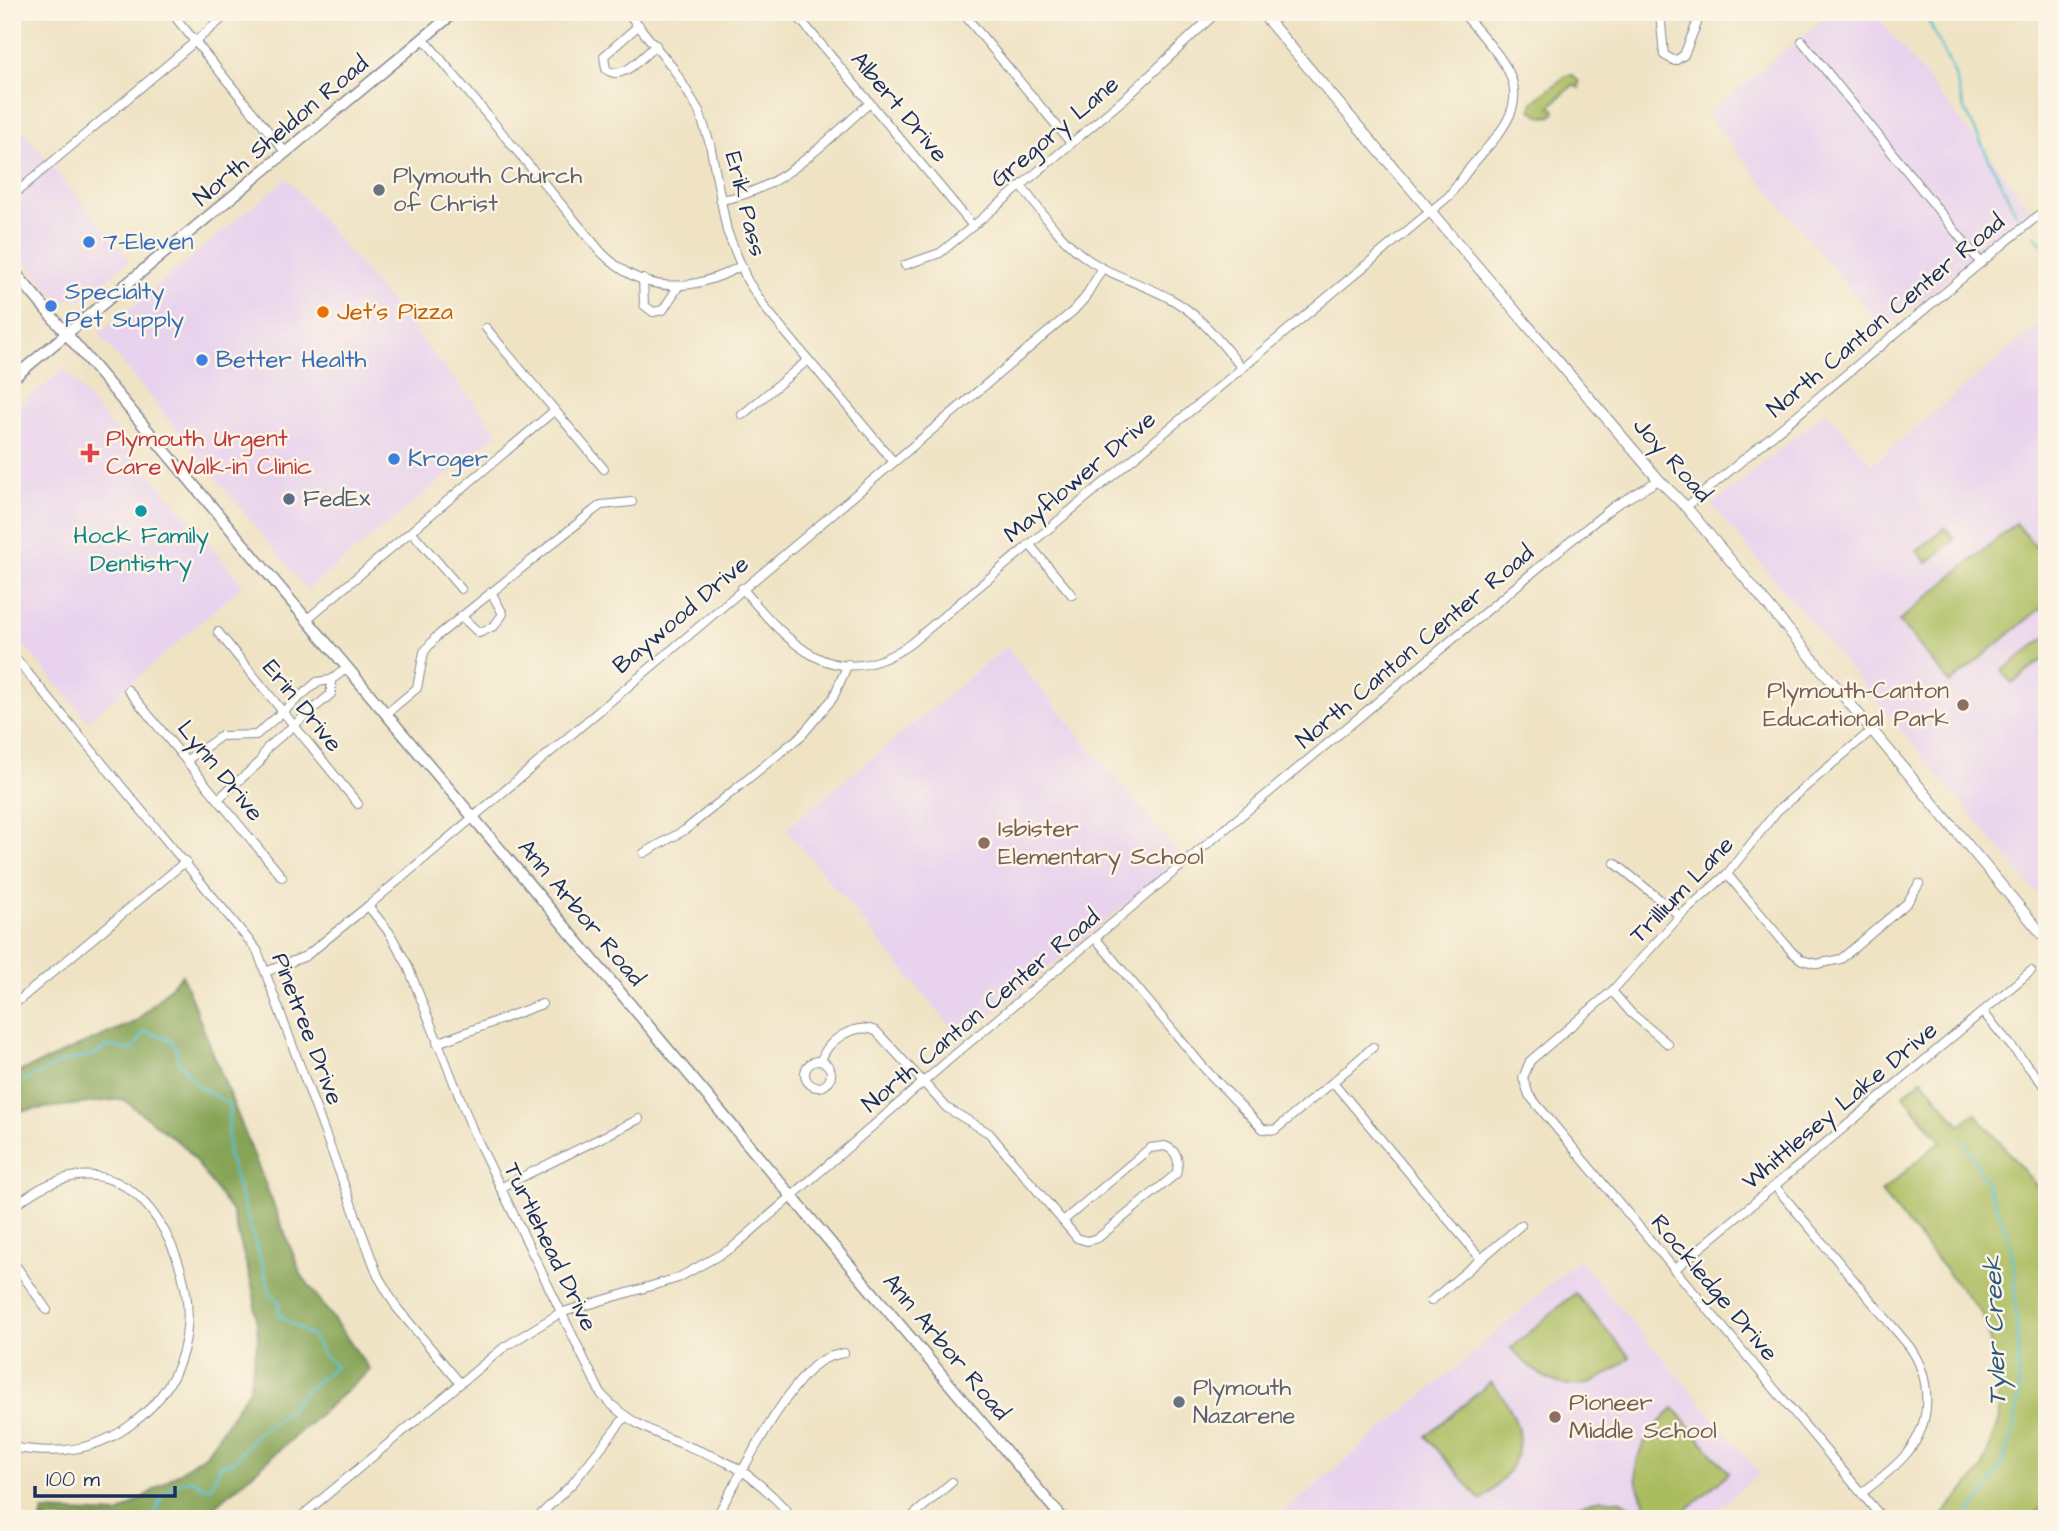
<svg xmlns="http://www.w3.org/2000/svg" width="2059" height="1531" viewBox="0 0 2059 1531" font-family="'Architects Daughter',sans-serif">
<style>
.built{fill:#e8d2ee}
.green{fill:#aabc5f;stroke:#62765e;stroke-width:2}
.forest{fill:#87a456;stroke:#516a5a;stroke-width:2}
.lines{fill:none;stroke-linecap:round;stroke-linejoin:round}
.stream{stroke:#53bfcc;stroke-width:2.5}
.minor-casing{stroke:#858991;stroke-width:10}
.tertiary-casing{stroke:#858991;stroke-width:12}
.secondary-casing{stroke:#858991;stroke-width:13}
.minor{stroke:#fff;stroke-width:8}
.tertiary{stroke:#fff;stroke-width:10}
.secondary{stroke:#fff;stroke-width:10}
.worship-dot{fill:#6b7280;stroke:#fcf5e5;stroke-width:2.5}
.shop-dot{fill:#3f7fe0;stroke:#fcf5e5;stroke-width:2.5}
.food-dot{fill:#e8710a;stroke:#fcf5e5;stroke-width:2.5}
.health-dot{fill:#e0444e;stroke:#fcf5e5;stroke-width:2.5}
.service-dot{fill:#5c6f8a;stroke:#fcf5e5;stroke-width:2.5}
.culture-dot{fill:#0f9aa8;stroke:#fcf5e5;stroke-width:2.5}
.education-dot{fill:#8d6e63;stroke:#fcf5e5;stroke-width:2.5}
.labels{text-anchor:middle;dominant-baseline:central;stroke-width:5;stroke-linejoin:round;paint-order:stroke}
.street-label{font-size:24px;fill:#1b2f5e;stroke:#fcf5e5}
.worship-label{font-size:24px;fill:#5b616d;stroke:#fcf5e5;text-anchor:start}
.shop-label{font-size:24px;fill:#366cbe;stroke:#fcf5e5;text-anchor:start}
.food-label{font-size:24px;fill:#c56008;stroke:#fcf5e5;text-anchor:start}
.health-label{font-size:24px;fill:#be3a42;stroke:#fcf5e5;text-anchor:start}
.service-label{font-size:24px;fill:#4e5e75;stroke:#fcf5e5;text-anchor:start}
.culture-label{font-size:24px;fill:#0d838f;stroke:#fcf5e5}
.education-label{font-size:24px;fill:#785e54;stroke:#fcf5e5;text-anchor:start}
.water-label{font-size:26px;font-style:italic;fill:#2c5a7f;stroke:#fcf5e5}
</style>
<rect width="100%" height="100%" fill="#fcf5e5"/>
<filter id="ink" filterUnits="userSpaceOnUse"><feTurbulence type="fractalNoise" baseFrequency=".0143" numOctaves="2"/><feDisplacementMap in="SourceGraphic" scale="14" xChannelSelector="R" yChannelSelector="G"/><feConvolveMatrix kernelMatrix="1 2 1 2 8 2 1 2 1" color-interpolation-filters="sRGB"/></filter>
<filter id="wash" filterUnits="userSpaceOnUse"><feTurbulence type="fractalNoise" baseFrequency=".00686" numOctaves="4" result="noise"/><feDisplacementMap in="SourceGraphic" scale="28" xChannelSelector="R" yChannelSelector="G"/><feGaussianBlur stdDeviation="1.57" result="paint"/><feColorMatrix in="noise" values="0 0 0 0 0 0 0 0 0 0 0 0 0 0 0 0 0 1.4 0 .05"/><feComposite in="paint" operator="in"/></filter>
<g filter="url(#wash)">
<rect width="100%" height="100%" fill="#efe3c4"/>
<g class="built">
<path d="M1831,12H1874L2033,211L1883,330L1707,115Z"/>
<path d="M12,117L130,260L86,297L58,301L12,246Z"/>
<path d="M287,178L499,433L307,590L99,334Z"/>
<path d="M2047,318V905L1712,505L1826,411L1872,464Z"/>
<path d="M64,369L243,585L88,721L12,631V412Z"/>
<path d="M1006,647L1182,857L962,1040L786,829Z"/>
<path d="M1579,1259L1760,1473L1706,1519H1275L1465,1360Z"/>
</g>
<g class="green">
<path d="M1572,74L1579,82V88L1573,85L1550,106L1555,111L1552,116L1543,117L1531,110L1533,102L1566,76Z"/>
<path d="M2016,523L2047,560V603L1950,683L1899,621Z"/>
<path d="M1945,528L1955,539L1927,563L1917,551Z"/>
<path d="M2047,636V656L2012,684L2002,671Z"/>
<path d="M1922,1079L1960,1125L1975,1113L2047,1198V1503L2029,1519H1939L1982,1470L1999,1418L1995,1360L1982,1314L1881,1192L1941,1141L1903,1095Z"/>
<path d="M1575,1293L1630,1357C1584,1399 1551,1393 1511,1348Z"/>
<path d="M1491,1382C1532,1429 1527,1462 1481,1501L1426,1436Z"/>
<path d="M1674,1408L1729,1473L1676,1519H1657C1619,1477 1637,1441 1674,1408Z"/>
<path d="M1601,1499L1621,1501L1649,1519H1559L1581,1505Z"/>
</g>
<path class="forest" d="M182,975L301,1274L370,1370L201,1519H41L43,1511L119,1514L207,1453L249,1389L258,1338L254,1293L232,1212L186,1148L123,1099L12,1112V1075L137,1021Z"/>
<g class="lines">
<g class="stream">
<path d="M1924,12L1954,73L1964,108L2016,213"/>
<path d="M2035,236L2047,249"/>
<path d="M12,1087L62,1062L96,1054L107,1046L133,1050L144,1031L169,1039L176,1047L177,1059L199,1087L229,1104L228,1155L271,1293L279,1302V1315L314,1338L323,1355L336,1366L307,1389L288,1411L257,1433L233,1462L221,1465L211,1487L206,1488L191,1479C182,1480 166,1490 161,1498C156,1507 159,1512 150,1519"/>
<path d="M1963,1139C1981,1171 1999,1205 2009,1241C2016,1262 2015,1287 2016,1309C2022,1394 2025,1452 1965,1519"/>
</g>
</g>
</g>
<g filter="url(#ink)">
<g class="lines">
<defs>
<g id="minor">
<path d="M171,12L286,153"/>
<path d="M627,12L673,68L699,111L710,144L727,231L747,280L766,309L893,461"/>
<path d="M794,12L973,226"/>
<path d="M962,12L1071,143"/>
<path d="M1656,12L1691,18L1722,12"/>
<path d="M12,13L13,12"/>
<path d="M1660,13L1664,55L1675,61L1684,55L1699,18"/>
<path d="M639,25L604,56L606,69C622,83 643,56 656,45"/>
<path d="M424,39L601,252C643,295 690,293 739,267"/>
<path d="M1802,41L1981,263"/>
<path d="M1021,186C1041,211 1059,239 1086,258C1111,276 1142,283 1169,298C1200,314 1220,342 1242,368"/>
<path d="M12,196L230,12"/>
<path d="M720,200C781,192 825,141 870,103"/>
<path d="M905,265L940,253L973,226L1130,94L1217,12"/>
<path d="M643,279L644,305L653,312L663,310L678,287"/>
<path d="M486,328L604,469"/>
<path d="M742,415L808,360"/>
<path d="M1686,507L2047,208"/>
<path d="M412,532L461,589"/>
<path d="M1029,544L1072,595"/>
<path d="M742,588C788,643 835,697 910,644L1449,196C1459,183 1468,169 1479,157C1502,131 1528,104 1506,67C1495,48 1477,30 1462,12"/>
<path d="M461,616L479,633L494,626L503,614L491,592"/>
<path d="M306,620L555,410"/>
<path d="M218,632L358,804"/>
<path d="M12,654L257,950L378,1276L397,1308L460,1383"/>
<path d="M128,690L282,877"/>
<path d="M386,714L417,688L424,652L436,637L593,511L601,505L632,502"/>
<path d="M1872,730L1777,811L1727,874L1680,916L1612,991L1530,1061L1523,1078L1529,1095L1883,1519"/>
<path d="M187,760L221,736L256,735L317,682L331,680L347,668"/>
<path d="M218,799L259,763L267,748L331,694V680"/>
<path d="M644,853L685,830L802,735L833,698L848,664"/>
<path d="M1615,863L1680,916"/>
<path d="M1727,874L1792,952L1802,960L1817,964L1841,959L1907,903L1919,884"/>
<path d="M368,906L389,932L407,964L473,1131L601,1394C636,1434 683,1441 728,1463C754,1476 775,1497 794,1519"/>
<path d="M1096,939L1205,1069L1263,1129L1275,1130L1333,1082L1481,1259L1431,1301"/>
<path d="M268,971L306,956L368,906L1073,311L1084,299L1102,269"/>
<path d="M1612,991L1631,1013L1668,1044"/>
<path d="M12,1006L186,861"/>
<path d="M1983,1012L2047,1089"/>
<path d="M437,1043L542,1004"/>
<circle cx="818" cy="1074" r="13"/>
<path d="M821,1061C827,1040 855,1022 876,1031L947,1108L989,1133L1077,1238L1087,1241L1098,1238L1176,1174C1180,1162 1178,1151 1165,1146L1150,1148L1063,1221"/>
<path d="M1333,1082L1373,1047"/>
<path d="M1775,1186L1909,1346C1932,1378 1933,1422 1907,1453C1895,1468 1877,1481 1862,1493"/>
<path d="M500,1188L639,1119"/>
<path d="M12,1208C70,1160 127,1163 165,1232C202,1301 196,1378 129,1426C95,1451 53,1455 12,1447"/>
<path d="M1481,1259L1521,1225"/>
<path d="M12,1260L47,1310"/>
<path d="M1674,1270L2031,971"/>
<path d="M298,1519L503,1348L560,1313L678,1278L732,1248L958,1052L1562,548L1614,506L1659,480"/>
<path d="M536,1519L573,1483L625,1417"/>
<path d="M715,1519C739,1478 783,1389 819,1362C826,1357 836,1355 844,1353"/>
<path d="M909,1519L952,1482"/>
</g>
<path id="tertiary" d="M1261,12L1659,480L1686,507L2047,940"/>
<g id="secondary">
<path d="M12,269L1063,1519"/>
<path d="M12,379L455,12"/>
</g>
</defs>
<use href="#minor" class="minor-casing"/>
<use href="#tertiary" class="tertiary-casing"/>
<use href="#secondary" class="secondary-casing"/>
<use href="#minor" class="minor"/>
<use href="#tertiary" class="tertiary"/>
<use href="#secondary" class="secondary"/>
</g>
</g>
<g class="worship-dot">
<circle cx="379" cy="190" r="7"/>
<circle cx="1179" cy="1402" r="7"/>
</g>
<g class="shop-dot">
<circle cx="89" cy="242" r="7"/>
<circle cx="51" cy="306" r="7"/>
<circle cx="202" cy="360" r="7"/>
<circle cx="394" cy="459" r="7"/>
</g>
<circle class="food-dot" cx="323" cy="312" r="7"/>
<path class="health-dot" d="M86.5 442.5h7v7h7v7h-7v7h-7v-7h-7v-7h7z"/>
<circle class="service-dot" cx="289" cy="499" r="7"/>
<circle class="culture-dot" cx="141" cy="511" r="7"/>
<g class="education-dot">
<circle cx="1963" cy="705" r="7"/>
<circle cx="984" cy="843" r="7"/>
<circle cx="1555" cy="1417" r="7"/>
</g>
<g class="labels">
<g class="street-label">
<text transform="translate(899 107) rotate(50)">Albert Drive</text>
<text transform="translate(281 131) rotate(-40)">North Sheldon Road</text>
<text transform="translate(1055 132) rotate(-40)">Gregory Lane</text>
<text transform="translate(745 204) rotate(76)">Erik Pass</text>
<text transform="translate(1886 316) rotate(-40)">North Canton Center Road</text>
<text transform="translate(1672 460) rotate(48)">Joy Road</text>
<text transform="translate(1080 477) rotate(-40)">Mayflower Drive</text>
<text transform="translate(681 615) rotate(-40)">Baywood Drive</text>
<text transform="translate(1415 647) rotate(-40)">North Canton Center Road</text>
<text transform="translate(302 706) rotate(51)">Erin Drive</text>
<text transform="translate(220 771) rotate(51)">Lynn Drive</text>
<text transform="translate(1682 890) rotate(-46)">Trillium Lane</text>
<text transform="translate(581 913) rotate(50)">Ann Arbor Road</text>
<text transform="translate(981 1011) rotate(-40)">North Canton Center Road</text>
<text transform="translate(307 1029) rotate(69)">Pinetree Drive</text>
<text transform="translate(1840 1106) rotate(-40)">Whittlesey Lake Drive</text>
<text transform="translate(550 1247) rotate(64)">Turtlehead Drive</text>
<text transform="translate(1714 1288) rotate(50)">Rockledge Drive</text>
<text transform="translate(946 1347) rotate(50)">Ann Arbor Road</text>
</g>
<g class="worship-label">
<text x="393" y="176">Plymouth Church<tspan x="393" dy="28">of Christ</tspan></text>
<text x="1193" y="1388">Plymouth<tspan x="1193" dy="28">Nazarene</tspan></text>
</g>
<g class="shop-label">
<text x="103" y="242">7-Eleven</text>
<text x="65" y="292">Specialty<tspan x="65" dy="28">Pet Supply</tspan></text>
<text x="216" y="360">Better Health</text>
<text x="408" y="459">Kroger</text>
</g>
<g class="food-label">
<text x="337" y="312">Jet's Pizza</text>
</g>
<g class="health-label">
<text x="106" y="439">Plymouth Urgent<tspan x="106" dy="28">Care Walk-in Clinic</tspan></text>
</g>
<g class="service-label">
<text x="303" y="499">FedEx</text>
</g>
<g class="culture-label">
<text x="141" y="536">Hock Family<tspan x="141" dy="28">Dentistry</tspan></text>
</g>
<g class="education-label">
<text x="1949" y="691" text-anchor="end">Plymouth-Canton<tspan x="1949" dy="28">Educational Park</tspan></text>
<text x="998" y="829">Isbister<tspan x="998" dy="28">Elementary School</tspan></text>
<text x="1569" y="1403">Pioneer<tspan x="1569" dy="28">Middle School</tspan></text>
</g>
<g class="water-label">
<text transform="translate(1995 1331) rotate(-92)">Tyler Creek</text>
</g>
</g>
<rect width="2059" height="1531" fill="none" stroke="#fcf5e5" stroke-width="42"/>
<path d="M35 1486v10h140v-10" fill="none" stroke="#1b2f5e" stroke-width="3.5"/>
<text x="46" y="1486" font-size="21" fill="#1b2f5e" stroke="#fcf5e5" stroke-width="5" paint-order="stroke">100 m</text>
</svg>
